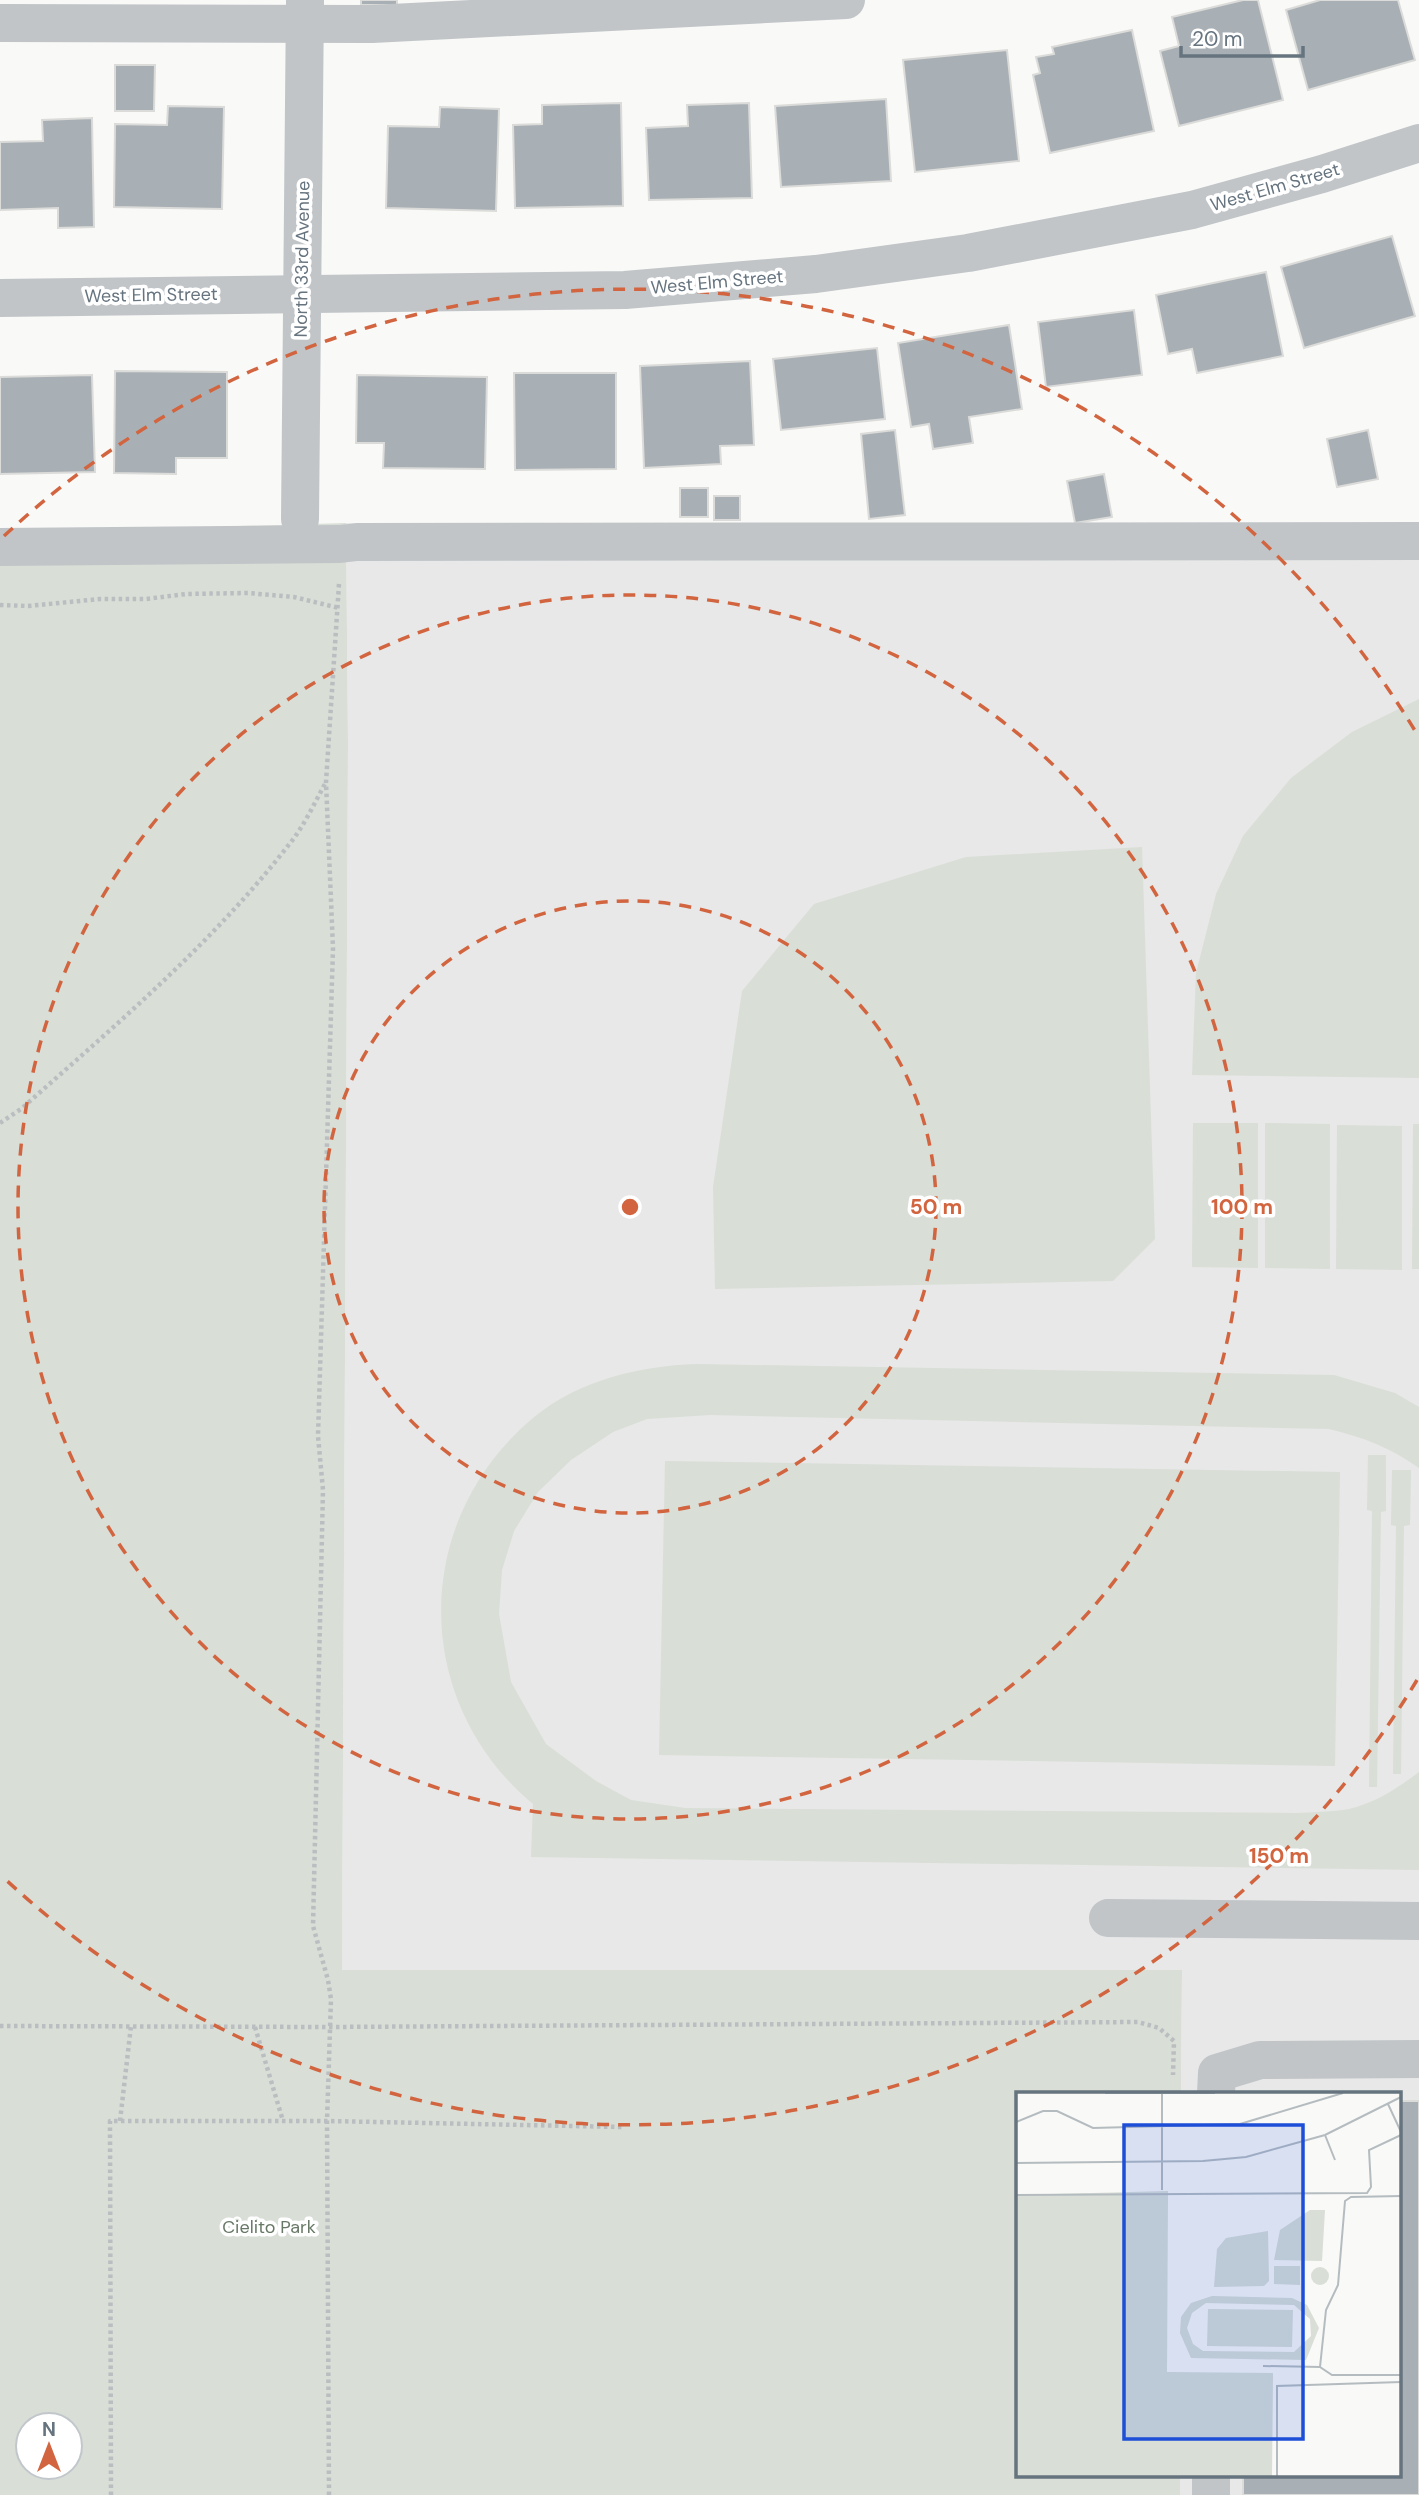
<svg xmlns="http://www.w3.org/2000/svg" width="1419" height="2495" viewBox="0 0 1419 2495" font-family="'DM Sans',sans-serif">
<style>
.built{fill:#e7e8e7}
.green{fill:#d9ded7;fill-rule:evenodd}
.building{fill:#a9b0b5;stroke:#dbdbd9;stroke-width:2}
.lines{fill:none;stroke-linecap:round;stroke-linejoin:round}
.path{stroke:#bbbec0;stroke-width:4.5;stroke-dasharray:3.5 3.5;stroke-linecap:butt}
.minor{stroke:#c1c5c8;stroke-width:38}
.ring{fill:none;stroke:#d2653f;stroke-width:3.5;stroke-dasharray:12 9}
.labels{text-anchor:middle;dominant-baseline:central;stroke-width:7;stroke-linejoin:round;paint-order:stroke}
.street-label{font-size:18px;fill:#66747f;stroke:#fff}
.park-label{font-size:18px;fill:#687866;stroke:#fff}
.inset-road{fill:none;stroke:#b5bcc0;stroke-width:2}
.view{fill:#1d4ed8;fill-opacity:0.15;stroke:#1d4ed8;stroke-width:3.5}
.inset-edge{fill:none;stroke:#66747f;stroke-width:3.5}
.centre{fill:#d2653f;stroke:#fff;stroke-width:3.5}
.ring-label{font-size:21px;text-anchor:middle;font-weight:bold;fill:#d2653f;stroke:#fff;stroke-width:7;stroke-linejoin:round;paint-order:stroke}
</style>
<rect width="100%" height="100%" fill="#f9f9f7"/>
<path class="built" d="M346,523L1419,543V2495H1180V2476H1400V2094H1181L1182,1970H342L348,743Z"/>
<g class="green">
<path d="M346,523L348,743L342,1970H1182L1181,2094H1018V2476H1180V2495H0V533ZM28,2425H70V2467H28Z"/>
<path d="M1419,699V1078L1192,1075L1196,973L1216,894L1243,836L1291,778L1352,732Z"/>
<path d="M1142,847L1155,1239L1113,1281L715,1289L713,1187L742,991L814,904L966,857Z"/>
<path d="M1193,1123H1258V1268L1192,1267Z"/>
<path d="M1265,1123L1330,1124V1269L1265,1268Z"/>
<path d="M1413,1124H1419V1269H1412Z"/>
<path d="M1337,1125L1402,1126V1270L1336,1269Z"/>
<path d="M697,1364L1334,1375L1395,1393L1419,1407V1468C1391,1448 1363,1437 1329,1429L710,1415L647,1419L613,1432L571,1460L538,1492L514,1531L502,1570L499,1614L511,1682L546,1744L596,1781L631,1800L685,1808L1297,1813C1314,1812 1332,1812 1349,1809C1375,1803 1398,1788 1419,1772V1870L531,1857L533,1804C411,1702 410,1521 533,1418C579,1380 639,1366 697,1364Z"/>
<path d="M1368,1455H1386V1511L1381,1512L1377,1787H1369L1372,1511L1367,1510Z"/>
<path d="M665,1461L1340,1472L1335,1766L659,1755Z"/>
<path d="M1392,1470H1411L1410,1525L1404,1526L1401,1774H1393L1396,1526L1391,1525Z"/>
</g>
<g class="building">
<rect x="361" y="0" width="36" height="5"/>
<path d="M1243,0H1258L1283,100L1179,126L1160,51L1179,46L1172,17Z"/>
<path d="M1320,0H1398L1415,60L1308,90L1286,10Z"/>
<path d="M1132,30L1154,131L1050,153L1033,75L1040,73L1036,57L1054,54L1052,47Z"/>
<path d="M1007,50L1019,161L915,172L903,60Z"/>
<path d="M115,65H155L154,111H115Z"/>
<path d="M886,99L891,181L781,187L775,106Z"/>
<path d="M621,103L623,206L515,208L513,125L542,124V105Z"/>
<path d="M749,103L752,198L649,200L646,128L688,126L687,105Z"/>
<path d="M168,106L224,107L222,209L114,207L115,124L167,125Z"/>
<path d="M440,107L499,109L496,211L386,208L388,126L439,127Z"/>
<path d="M92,118L94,227L58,228V208L0,210V142L43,141L42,120Z"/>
<path d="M1392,236L1415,316L1304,348L1281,267Z"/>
<path d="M1266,272L1283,356L1197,373L1192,349L1168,354L1156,295Z"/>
<path d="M1134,310L1142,375L1046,387L1038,322Z"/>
<path d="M1009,325L1022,409L969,417L973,443L933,449L929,424L911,427L898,343Z"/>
<path d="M877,348L885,419L781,430L773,359Z"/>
<path d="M750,361L754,445L720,446L721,464L644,468L640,366Z"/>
<path d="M115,371L227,372V458H176V474L114,473Z"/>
<path d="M514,373H616V469L515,470Z"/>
<path d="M92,375L95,472L0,474V377Z"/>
<path d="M357,375L487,377L485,469L383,468L384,443H356Z"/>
<path d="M895,430L905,515L869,519L861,434Z"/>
<path d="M1368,430L1378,479L1337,487L1327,439Z"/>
<path d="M1104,474L1112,517L1075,523L1067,481Z"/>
<rect x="680" y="488" width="28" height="29"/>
<rect x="714" y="496" width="26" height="24"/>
<path d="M1400,2101H1419V2495H1243V2476H1400Z"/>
</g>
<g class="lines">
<g class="path">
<path d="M0,605L28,606L100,599H146L186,594L248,593L294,597L339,608"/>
<path d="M0,1123L21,1109C116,1025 213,943 291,842C305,824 315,802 326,782"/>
<path d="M0,2026L328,2027L1138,2022L1159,2028L1174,2041L1173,2075"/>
<path d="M255,2027L283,2121"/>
<path d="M120,2121L131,2026"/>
<path d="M111,2495L110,2121H327L622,2127"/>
<path d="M329,2495L327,2121L331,1999L328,1980L313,1926L323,1490L318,1436L333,948L326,782L339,584"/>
</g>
<g class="minor">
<path d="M0,23L372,24L846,0"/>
<path d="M0,298L625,290L816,274L968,253L1192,210L1322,174L1419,143"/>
<path d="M300,519L305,0"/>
<path d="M0,547L340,544L357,542L1419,541"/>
<path d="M1108,1918L1419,1921"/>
<path d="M1216,2094L1217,2073L1260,2060L1419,2059"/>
<path d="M1211,2476V2495"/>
</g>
</g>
<g class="ring">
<circle cx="630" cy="1207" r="306"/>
<circle cx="630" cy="1207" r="612"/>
<path d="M1417 1680A918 918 0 0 1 4 1878M4 536A918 918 0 0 1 1417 734"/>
</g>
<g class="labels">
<g class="street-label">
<text transform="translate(1275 187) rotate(-16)">West Elm Street</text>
<text transform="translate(302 259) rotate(-89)">North 33rd Avenue</text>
<text transform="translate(717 282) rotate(-5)">West Elm Street</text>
<text transform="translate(151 295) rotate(-1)">West Elm Street</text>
</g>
<g class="park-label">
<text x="269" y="2227">Cielito Park</text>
</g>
</g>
<g transform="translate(1016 2092)">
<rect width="385" height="385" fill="#f9f9f7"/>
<path d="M152,99L151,280L257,281L256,384H0V103ZM294,118H309L306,169L258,168L264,138ZM252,139L253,189L248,194L198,195L201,157L210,146ZM258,174H284V193L258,192ZM295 184a9 9 0 1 1 18 0a9 9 0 1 1-18 0ZM196,204L276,206L291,213L303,236L290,268L175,266L164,241L165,225L175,211ZM190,211L278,213L294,227L295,244L278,260L187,259L177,252L171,236L176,221ZM192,217L277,218L276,255L191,254Z" fill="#d9ded7" fill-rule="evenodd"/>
<path class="inset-road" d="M89,1H199M372,12L385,40M0,30L27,19H41L77,36L224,32L327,1M309,43L319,68M0,71L187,69L230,65L309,43L385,5M146,98V1M0,103L351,101L355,95L353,58L385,43M385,104L335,105L329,109L322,193L310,218L304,275L316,283H385M247,274L304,275M261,384V294L385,290"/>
<path class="view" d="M108,33H287V347H108Z"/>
<rect width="385" height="385" class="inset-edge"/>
</g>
<circle cx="630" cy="1207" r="10" class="centre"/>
<g class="ring-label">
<text x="936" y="1214">50 m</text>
<text x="1242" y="1214">100 m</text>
<text x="1279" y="1863">150 m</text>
</g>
<g transform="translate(49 2446)"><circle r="33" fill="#ffffff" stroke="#c2c7cc" stroke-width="2"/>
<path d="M0-5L12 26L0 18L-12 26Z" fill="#d2653f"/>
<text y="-10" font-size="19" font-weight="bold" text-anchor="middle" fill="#66747f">N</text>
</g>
<path d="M1181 46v10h122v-10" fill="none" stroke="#66747f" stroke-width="3.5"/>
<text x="1192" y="46" font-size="21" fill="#66747f" stroke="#ffffff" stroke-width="5" paint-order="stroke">20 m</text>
</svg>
